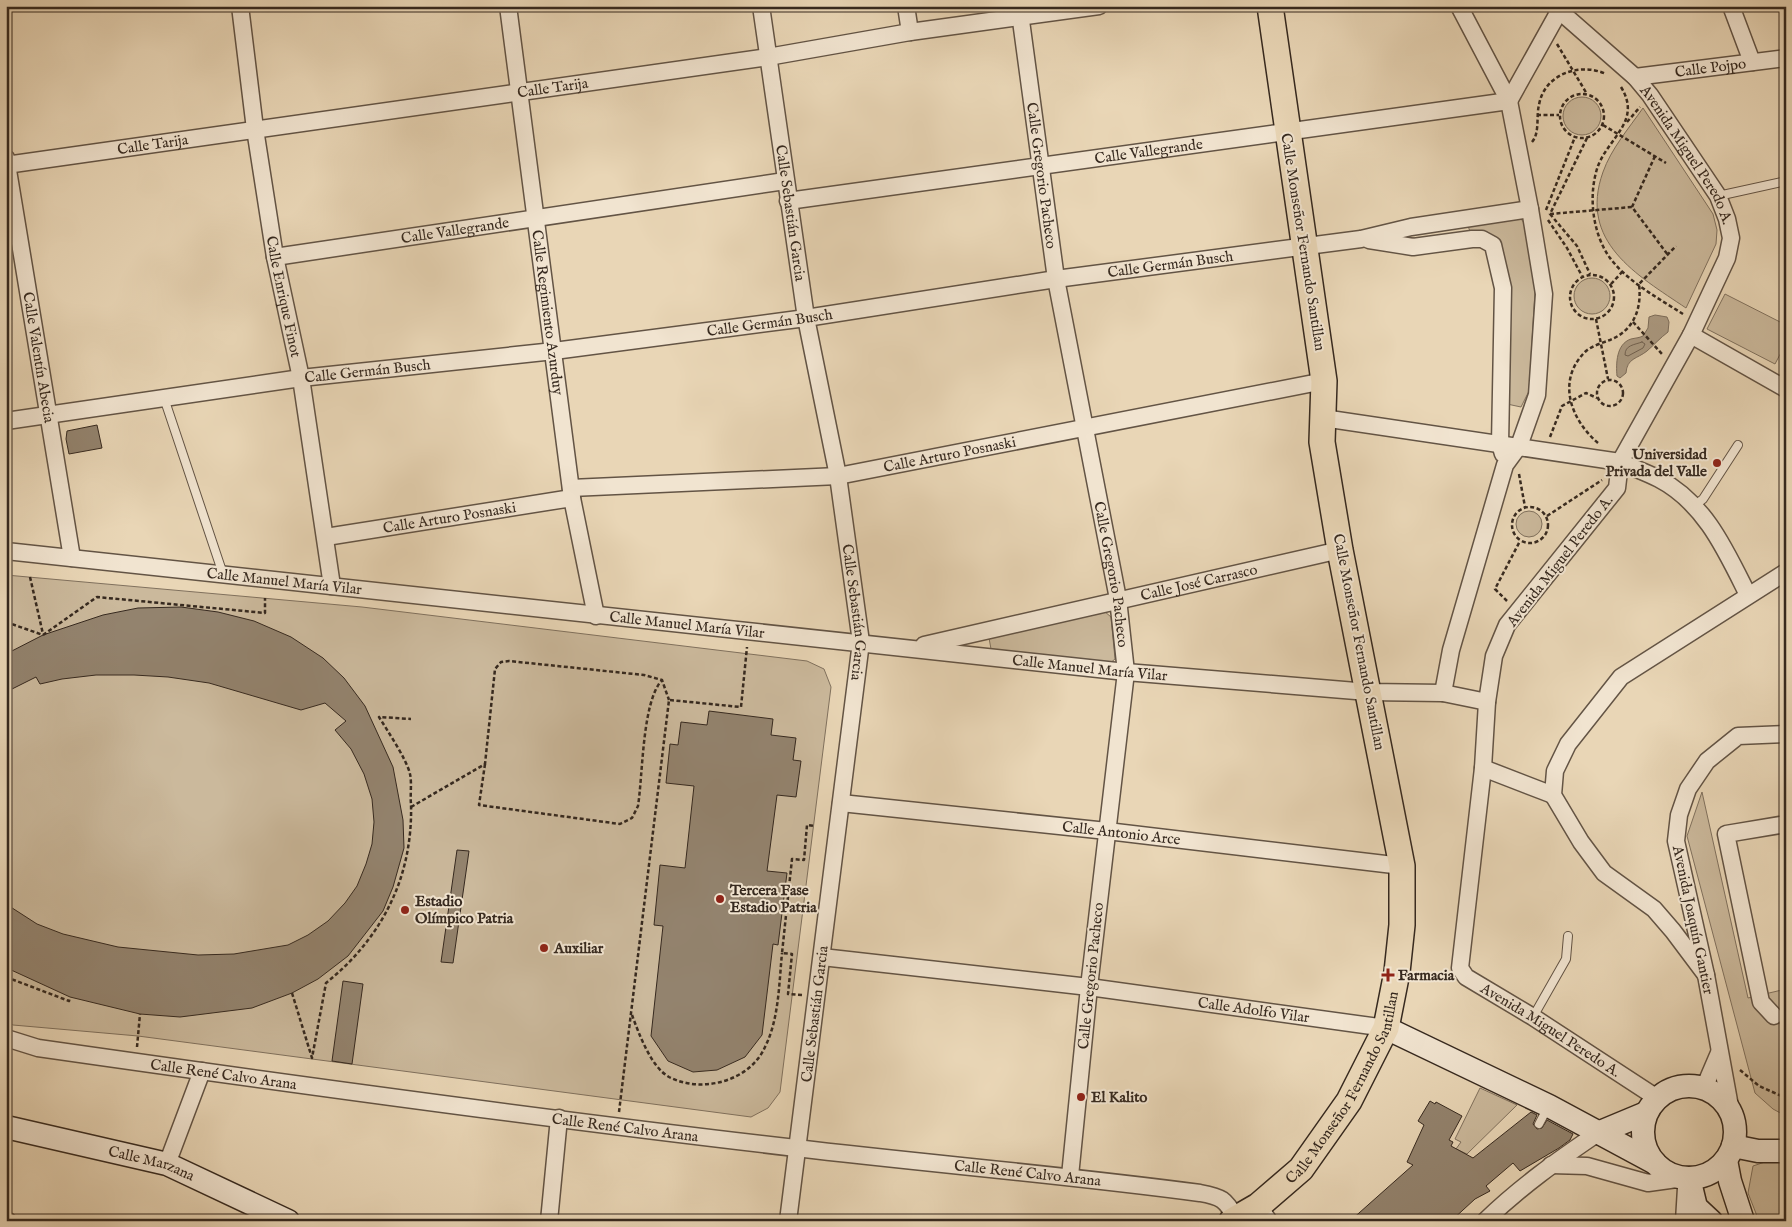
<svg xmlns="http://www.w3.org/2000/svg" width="1792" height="1227" viewBox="0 0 1792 1227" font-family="'IM FELL English',serif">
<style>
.green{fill:#cbb99c;stroke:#80715e}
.water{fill:#ac9b83;stroke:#7d6d5b}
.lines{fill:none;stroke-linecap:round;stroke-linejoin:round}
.shore{stroke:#716251;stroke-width:1}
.building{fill:#93836e;stroke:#36291f}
.lane-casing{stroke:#635445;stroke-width:10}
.street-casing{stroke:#635445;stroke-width:19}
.secondary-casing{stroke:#36291f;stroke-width:25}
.primary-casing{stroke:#36291f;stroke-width:28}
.path{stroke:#36291f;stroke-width:2.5;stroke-dasharray:4 2.5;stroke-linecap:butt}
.lane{stroke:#f1e4d0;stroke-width:8}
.street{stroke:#f1e4d0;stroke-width:16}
.secondary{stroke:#f1e4d0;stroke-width:22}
.primary{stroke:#e9d6b6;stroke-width:25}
.poi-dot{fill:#8f2418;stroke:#f1e4d0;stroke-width:2}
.labels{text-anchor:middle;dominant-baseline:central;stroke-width:4;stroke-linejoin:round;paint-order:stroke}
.street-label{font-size:15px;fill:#36291f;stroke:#f1e4d0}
.poi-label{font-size:15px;font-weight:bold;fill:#36291f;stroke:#f1e4d0;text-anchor:start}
</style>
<rect width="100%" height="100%" fill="#e9d6b6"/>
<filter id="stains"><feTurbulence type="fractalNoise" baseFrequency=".004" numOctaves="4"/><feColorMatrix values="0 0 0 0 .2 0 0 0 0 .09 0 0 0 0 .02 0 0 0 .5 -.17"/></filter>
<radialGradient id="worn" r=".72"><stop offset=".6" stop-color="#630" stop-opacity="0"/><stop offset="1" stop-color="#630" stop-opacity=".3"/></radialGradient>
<g class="green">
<circle cx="1582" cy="116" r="19"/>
<path d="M1643,108L1713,214L1717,230L1716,244L1686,308C1637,275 1578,242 1603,172C1611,149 1629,128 1643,108Z"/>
<path d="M1520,218L1527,226L1535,291L1529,391L1521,407L1507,404L1500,242L1487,232L1470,231L1467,224Z"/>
<circle cx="1592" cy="296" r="18"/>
<path d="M1725,294L1786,325V343L1775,364L1707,329Z"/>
<circle cx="1529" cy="524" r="13"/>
<path d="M6,575L362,607L807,661L824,669L831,687L780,1092L768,1108L751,1117L138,1036L13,1025L6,1021Z"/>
<path d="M1104,611L1111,617L1115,659L1109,664L991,649L989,638Z"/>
<path d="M1702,792L1748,998L1786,989V1116L1773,1109L1755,1093L1687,836Z"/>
<path d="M1480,1088L1517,1105L1467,1154L1456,1149L1461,1142L1455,1139Z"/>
<path d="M1786,1160V1221H1759L1748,1193L1753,1166L1768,1161Z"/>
</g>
<path class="water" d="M1655,315L1667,317L1669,322L1668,332C1660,338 1654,345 1647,351C1637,359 1627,358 1626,373L1620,378L1617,376C1616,364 1616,344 1631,339C1635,338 1639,338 1643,336L1648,328L1649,317Z"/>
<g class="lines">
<path class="shore" d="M1642,342L1645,344L1643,348L1628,356L1625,355C1625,345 1634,345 1642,342Z"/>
</g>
<g class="building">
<path d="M97,425L102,448L69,454L66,439L67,431Z"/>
<path d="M181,607L218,612L254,621L291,637L323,658L344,678L365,706L393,767L403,820L404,848L393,887L383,911L348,956L318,979L292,993L252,1008L180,1017L140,1014L70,997L9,969L6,967V904L37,924L63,934L118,947L198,955L234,954L288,945L308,935L328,921L345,903L357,886L366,864L372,844L374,822L372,799L364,774L351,749L335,730L346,721L325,703L301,710L209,683L168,677L134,675H96L62,679L40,684L36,677L6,692V654L43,635L103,615L138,608Z"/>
<path d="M709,711L773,719L771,735L796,738L793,760L801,761L796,797L777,795L767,871L787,873L778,945L773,944L762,1035L745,1057L717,1070L693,1072L668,1061L651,1036L663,926L654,925L660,865L685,868L694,786L666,783L670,744L678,745L681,722L707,725Z"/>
<path d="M457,850L469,851L453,963L441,962Z"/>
<path d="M343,981L363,984L352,1064L332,1061Z"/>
<path d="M1430,1101L1435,1104L1436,1102L1462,1116L1449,1140L1453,1142L1451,1146L1473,1158L1531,1112L1537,1115L1533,1124L1537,1129L1542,1128L1547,1120L1573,1134L1570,1140L1559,1148L1520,1171L1513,1163L1486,1186L1490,1191L1475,1199L1451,1221H1350L1413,1165L1407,1162L1424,1125L1418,1121Z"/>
</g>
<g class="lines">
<defs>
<g id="lane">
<path d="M1718,196L1786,181"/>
<path d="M164,398L223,574"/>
<path d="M1694,506L1703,499L1738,445"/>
<path d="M1533,1017L1566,959L1568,936"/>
<path d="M1539,1124L1548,1107"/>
</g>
<g id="street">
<path id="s1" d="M240,6L255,129L275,257L301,378L332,586"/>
<path id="s2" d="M508,6L572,498L596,616"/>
<path id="s3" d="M761,6L806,318L838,476L861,642L788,1221"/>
<path d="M906,6L910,32"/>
<path id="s4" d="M1019,6L1056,279L1118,599L1126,672L1089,987L1070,1176"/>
<path id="s5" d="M1554,6L1635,77L1650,95L1718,196L1727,219L1731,238L1727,258L1691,335L1620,462L1617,488L1507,625L1494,656L1487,702L1483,768L1460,968L1466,977L1533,1017L1657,1098"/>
<path d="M1731,6L1752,62"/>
<path id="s6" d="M1635,77L1786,58"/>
<path d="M1509,101L1562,6"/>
<path id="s7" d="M6,158L72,558"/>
<path id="s8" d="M6,165L768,57L910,32L1099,6"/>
<path id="s9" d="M788,201L1509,101"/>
<path d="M1369,240L1413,247L1472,239H1482L1493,245L1503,288L1500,444L1503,454"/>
<path id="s10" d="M275,257L785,181"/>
<path d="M1691,335L1786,389"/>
<path d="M1323,418L1620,462C1633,468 1646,472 1659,479C1705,503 1726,551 1748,595"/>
<path id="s11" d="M6,421L301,378L554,351L806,318L1056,279L1361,239L1411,227L1530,209"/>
<path id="s12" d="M571,488L838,476L1324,381"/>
<path id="s13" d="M326,537L572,498"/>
<path id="s14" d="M6,551L1126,672L1368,692L1443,693L1487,702"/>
<path id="s15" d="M924,645L1340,550"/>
<path d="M1443,693L1451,650L1505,465L1519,446L1537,395L1544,294L1530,209L1509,101L1459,6"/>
<path d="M1483,768L1553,795"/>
<path id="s16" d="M841,803L1107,831L1402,866"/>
<path id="s17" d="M822,957L1089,987L1386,1028"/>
<path d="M1706,975L1673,931L1654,909L1604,873L1581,842L1553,795L1555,771L1568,744L1621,677L1786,572"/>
<path d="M1774,1016L1761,1002L1726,834L1786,824"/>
<path id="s18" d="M6,1038L38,1048C290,1084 543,1119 796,1148C931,1164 1065,1175 1200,1193C1222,1197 1225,1199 1236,1218"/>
<path d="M1704,1088L1719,1053"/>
<path d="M1731,1112L1706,975L1676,841L1679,815L1688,789L1707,761L1738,736L1786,734"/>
<path d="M167,1164L202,1071"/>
<path d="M1551,1165L1587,1166L1648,1183L1684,1178"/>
<path d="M1258,1206L1269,1221"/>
<path d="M6,1220L8,1221"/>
<path d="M549,1221L559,1118"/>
<path d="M1485,1221C1520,1187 1558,1160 1598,1133"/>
<path d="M1684,1221L1686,1188"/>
</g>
<g id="secondary">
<path d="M1386,1028L1549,1106L1655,1163"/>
<circle cx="1689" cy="1132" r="46"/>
<path id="s19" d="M6,1127L167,1164L288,1221"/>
<path d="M1598,1133L1646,1113"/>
<path d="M1733,1146L1758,1151H1786"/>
<path d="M1726,1160L1730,1181L1743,1221"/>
<path d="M1689,1178L1696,1207L1711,1221"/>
</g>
<g id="primary">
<path id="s20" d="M1232,1221L1258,1206L1301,1169L1349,1101L1386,1028L1397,972L1402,925V866L1340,550L1322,442L1324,381L1270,6"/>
</g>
</defs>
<use href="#lane" class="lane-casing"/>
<use href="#street" class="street-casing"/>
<use href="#secondary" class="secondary-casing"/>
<use href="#primary" class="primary-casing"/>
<g class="path">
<path d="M1557,44L1587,94"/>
<path d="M1621,87C1642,121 1609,137 1598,166C1588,194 1592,233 1610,258C1628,282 1658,298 1683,314"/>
<circle cx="1582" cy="116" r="22"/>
<path d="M1537,115H1559"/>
<path d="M1627,122L1640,107"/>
<path d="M1603,125L1666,163"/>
<path d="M1587,138L1550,214L1577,246L1590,274"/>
<path d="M1532,142C1540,133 1536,116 1539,105C1544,74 1580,62 1606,74"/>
<path d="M1655,156L1632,207L1668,255"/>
<path d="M1546,210L1575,137"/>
<path d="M1550,214L1632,207"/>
<path d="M1548,220L1567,248L1582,276"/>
<circle cx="1592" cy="297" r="22"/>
<path d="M1611,284L1623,271"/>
<path d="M1596,319L1608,379"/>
<path d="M1633,322L1662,354"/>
<circle cx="1610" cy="393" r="13"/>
<path d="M1550,437L1562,406L1586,393L1597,398"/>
<path d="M1598,443C1571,420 1556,381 1585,352C1591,346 1602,343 1610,340C1634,330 1642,309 1639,284L1676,246"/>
<path d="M1519,474L1525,507"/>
<circle cx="1530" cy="525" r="18"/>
<path d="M1547,516L1602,480"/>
<path d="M30,577L43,634"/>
<path d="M1507,601L1495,589L1520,541"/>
<path d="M6,622L43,635"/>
<path d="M43,635L97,597L265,613V598"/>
<path d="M485,764L479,805L620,824L632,818L638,806C643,774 642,702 662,680"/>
<path d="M411,807L485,764L495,669L501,662L509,661L644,675L662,680L669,700"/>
<path d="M6,977L69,1001L70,997"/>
<path d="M292,993L312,1058L326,983C382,938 413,877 411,804C410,795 412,783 410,774C407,760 387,730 379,717L411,719"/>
<path d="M802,995L788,994L792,954L782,953L792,859L804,860L807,825L814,826"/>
<path d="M632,1015C639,1034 651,1067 669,1077C702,1094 750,1081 765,1047C779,1019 779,984 782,953"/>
<path d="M137,1047L140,1014"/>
<path d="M1740,1070L1759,1086L1786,1098"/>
<path d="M619,1112L669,700L741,707L747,647"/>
</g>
<use href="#lane" class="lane"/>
<use href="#street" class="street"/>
<use href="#secondary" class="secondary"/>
<use href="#primary" class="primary"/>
</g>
<g class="poi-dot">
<circle cx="1717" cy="463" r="5"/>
<circle cx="720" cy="899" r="5"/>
<circle cx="405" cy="910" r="5"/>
<circle cx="544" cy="948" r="5"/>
<path d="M1385.5 967.5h5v5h5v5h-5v5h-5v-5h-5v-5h5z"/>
<circle cx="1081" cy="1097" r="5"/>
</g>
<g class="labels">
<g class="street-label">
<text stroke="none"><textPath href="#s6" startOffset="76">Calle Pojpo</textPath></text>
<text stroke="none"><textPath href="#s8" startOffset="552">Calle Tarija</textPath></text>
<text stroke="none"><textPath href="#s8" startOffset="148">Calle Tarija</textPath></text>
<text stroke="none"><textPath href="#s9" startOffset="364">Calle Vallegrande</textPath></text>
<text stroke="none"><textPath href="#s5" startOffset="202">Avenida Miguel Peredo A.</textPath></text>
<text stroke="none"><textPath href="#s4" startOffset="171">Calle Gregorio Pacheco</textPath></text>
<text stroke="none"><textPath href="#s3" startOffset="209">Calle Sebastián Garcia</textPath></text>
<text stroke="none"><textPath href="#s10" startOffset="182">Calle Vallegrande</textPath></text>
<text transform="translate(1303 242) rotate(81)">Calle Monseñor Fernando Santillan</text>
<text stroke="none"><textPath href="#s11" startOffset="1175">Calle Germán Busch</textPath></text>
<text stroke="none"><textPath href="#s1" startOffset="294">Calle Enrique Finot</textPath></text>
<text stroke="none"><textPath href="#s2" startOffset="309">Calle Regimiento Azurduy</textPath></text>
<text stroke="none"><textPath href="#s11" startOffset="770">Calle Germán Busch</textPath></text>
<text stroke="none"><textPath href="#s7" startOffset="202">Calle Valentín Abecia</textPath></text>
<text stroke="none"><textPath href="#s11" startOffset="365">Calle Germán Busch</textPath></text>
<text stroke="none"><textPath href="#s12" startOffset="381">Calle Arturo Posnaski</textPath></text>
<text stroke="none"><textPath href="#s13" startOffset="125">Calle Arturo Posnaski</textPath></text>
<text transform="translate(1560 561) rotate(-52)">Avenida Miguel Peredo A.</text>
<text stroke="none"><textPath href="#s4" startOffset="576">Calle Gregorio Pacheco</textPath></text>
<text stroke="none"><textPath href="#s14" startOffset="280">Calle Manuel María Vilar</textPath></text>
<text stroke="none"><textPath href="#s15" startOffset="282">Calle José Carrasco</textPath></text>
<text stroke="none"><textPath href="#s3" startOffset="614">Calle Sebastián Garcia</textPath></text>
<text stroke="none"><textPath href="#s14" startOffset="685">Calle Manuel María Vilar</textPath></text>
<text transform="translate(1359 642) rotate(79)">Calle Monseñor Fernando Santillan</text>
<text stroke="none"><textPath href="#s14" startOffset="1090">Calle Manuel María Vilar</textPath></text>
<text stroke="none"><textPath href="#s16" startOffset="282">Calle Antonio Arce</textPath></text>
<text transform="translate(1693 920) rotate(78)">Avenida Joaquín Gantier</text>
<text transform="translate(1091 976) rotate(-84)">Calle Gregorio Pacheco</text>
<text stroke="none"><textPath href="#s17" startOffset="435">Calle Adolfo Vilar</textPath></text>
<text transform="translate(815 1014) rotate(-83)">Calle Sebastián Garcia</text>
<text stroke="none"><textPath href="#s5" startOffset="1208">Avenida Miguel Peredo A.</textPath></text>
<text stroke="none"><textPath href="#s18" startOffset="221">Calle René Calvo Arana</textPath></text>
<text stroke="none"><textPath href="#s20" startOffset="179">Calle Monseñor Fernando Santillan</textPath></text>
<text stroke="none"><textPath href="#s18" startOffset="626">Calle René Calvo Arana</textPath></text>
<text stroke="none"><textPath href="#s19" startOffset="150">Calle Marzana</textPath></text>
<text stroke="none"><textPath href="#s18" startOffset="1031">Calle René Calvo Arana</textPath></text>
</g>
<g class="poi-label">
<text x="1707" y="454" text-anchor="end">Universidad<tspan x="1707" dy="17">Privada del Valle</tspan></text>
<text x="730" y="890">Tercera Fase<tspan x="730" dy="17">Estadio Patria</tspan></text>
<text x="415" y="901">Estadio<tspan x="415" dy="17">Olímpico Patria</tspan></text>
<text x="554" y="948">Auxiliar</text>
<text x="1398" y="975">Farmacia</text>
<text x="1091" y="1097">El Kalito</text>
</g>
</g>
<rect width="1792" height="1227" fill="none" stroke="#e9d6b6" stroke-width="25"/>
<rect x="8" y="8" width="1777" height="1212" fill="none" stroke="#36291f" stroke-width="2.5"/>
<rect x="12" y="12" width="1767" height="1202" fill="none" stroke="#36291f"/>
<rect width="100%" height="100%" filter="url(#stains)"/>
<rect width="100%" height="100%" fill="url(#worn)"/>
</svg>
